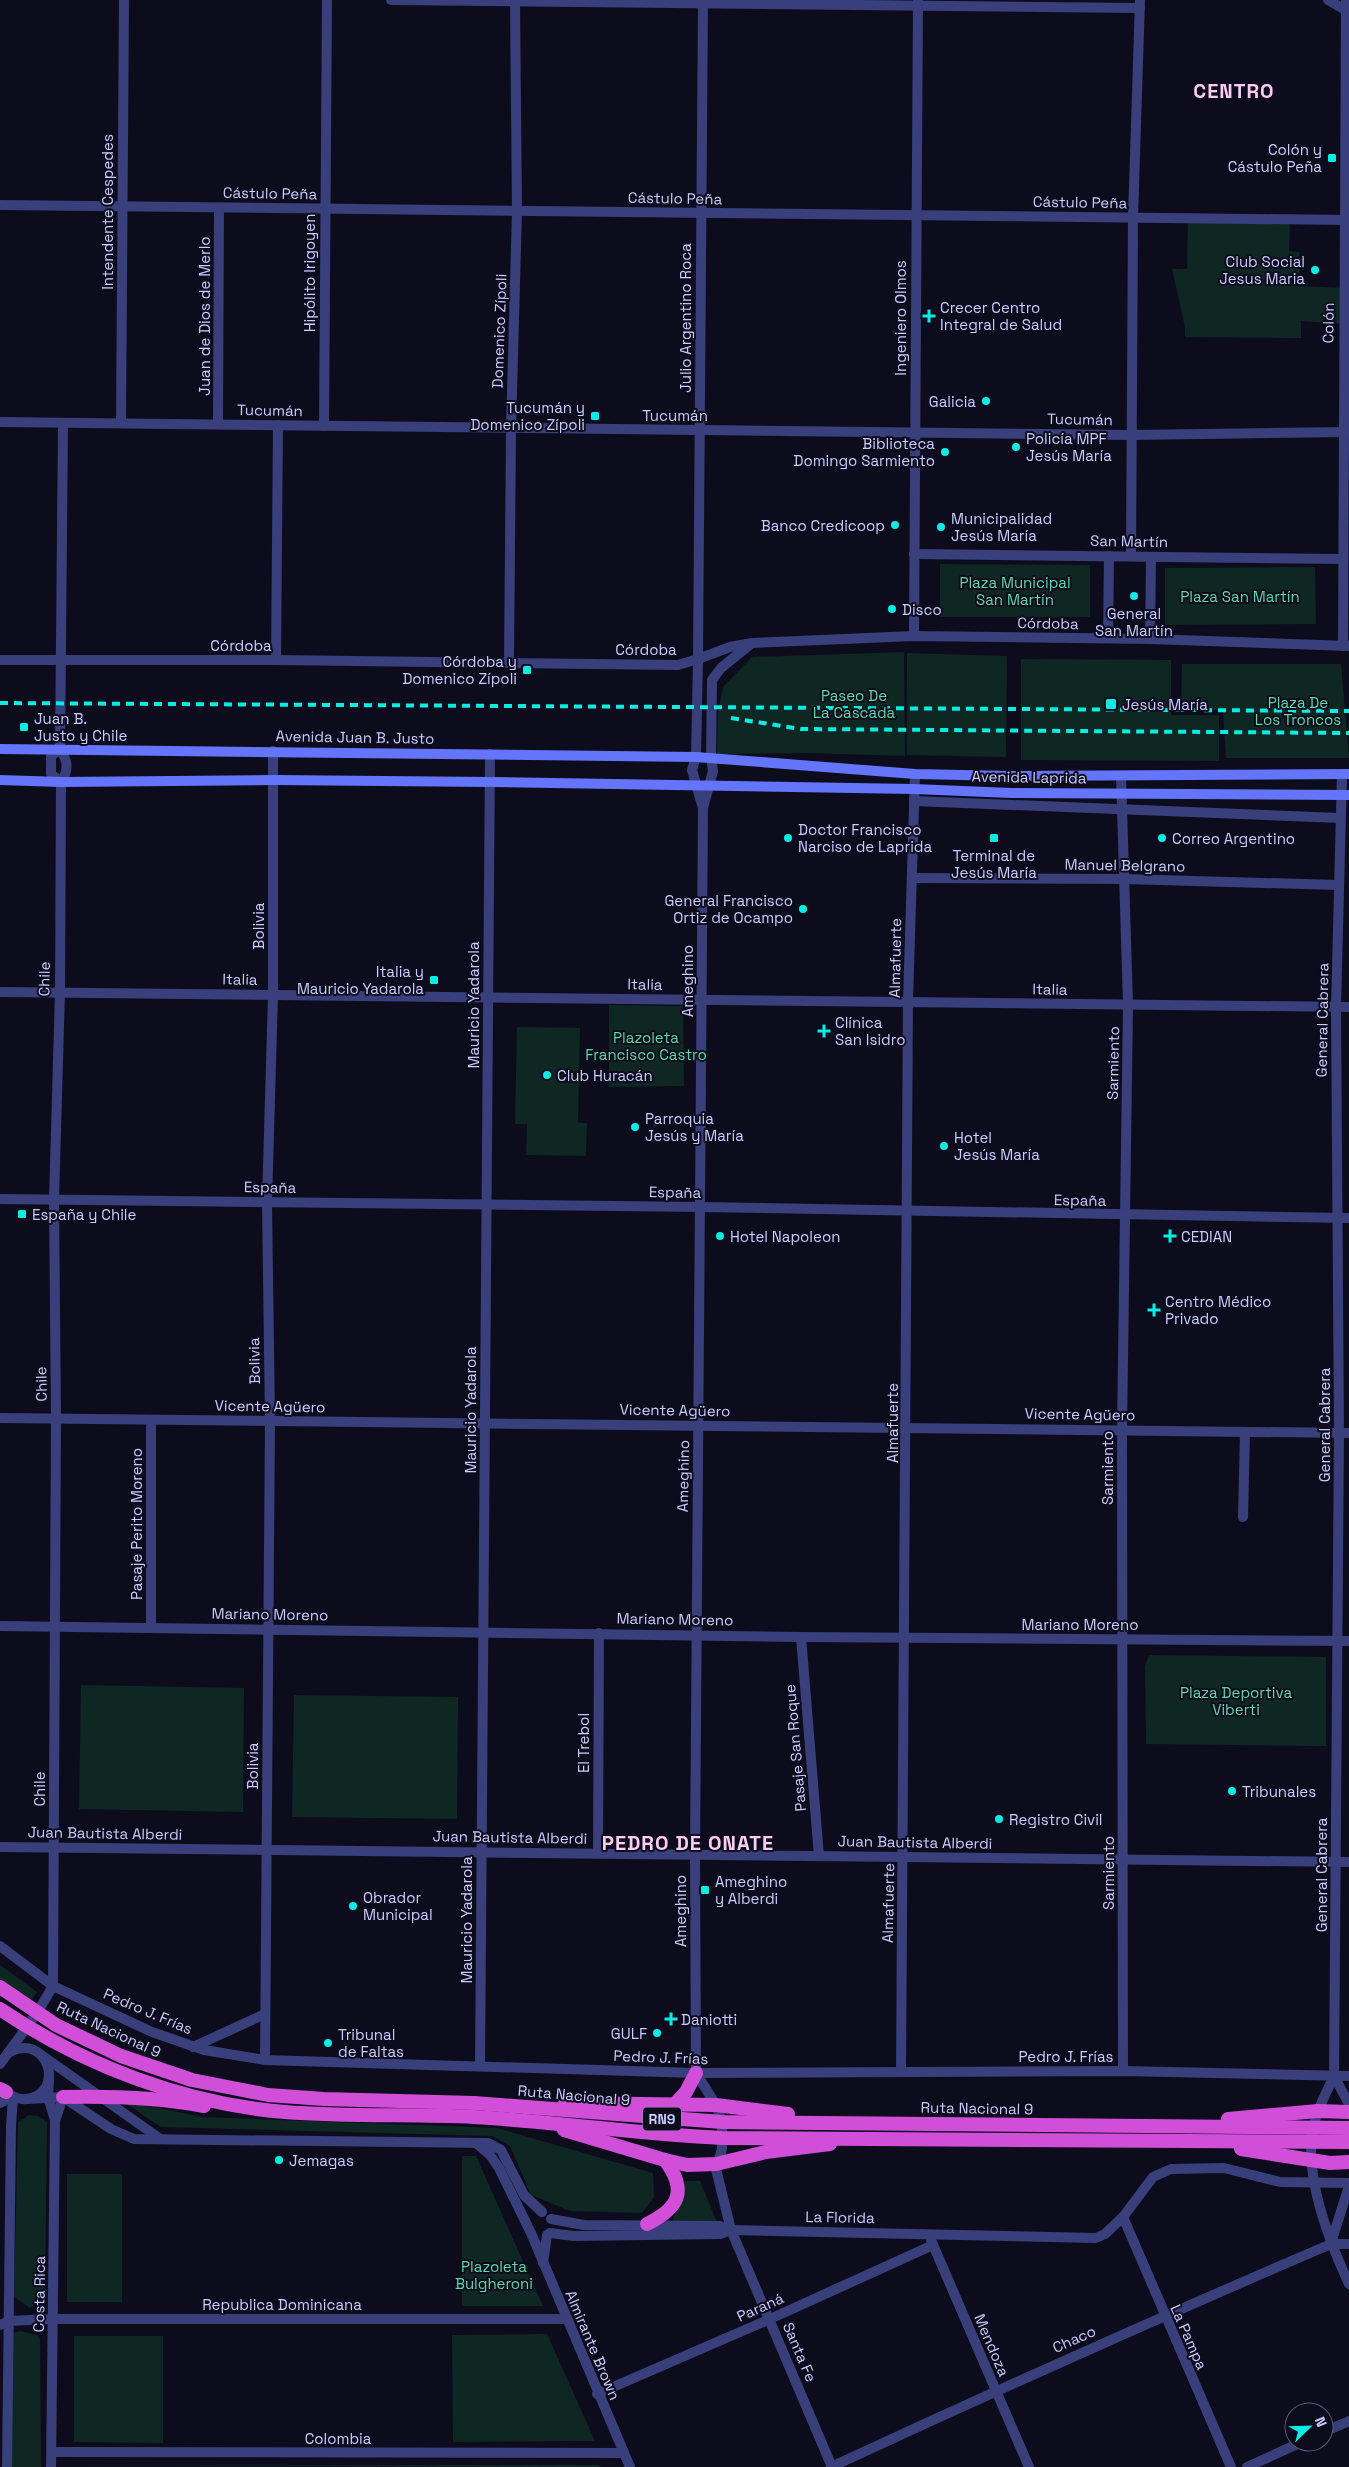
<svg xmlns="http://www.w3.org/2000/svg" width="1349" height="2467" viewBox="0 0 1349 2467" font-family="'Space Grotesk',sans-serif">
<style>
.green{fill:#0f2723}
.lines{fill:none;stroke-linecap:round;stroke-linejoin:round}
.minor{stroke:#383f7b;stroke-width:10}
.tertiary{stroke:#383f7b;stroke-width:10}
.secondary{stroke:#6475fb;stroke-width:10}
.trunk{stroke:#d04ed8;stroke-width:14}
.rail{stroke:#07ede4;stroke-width:4;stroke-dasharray:8 6;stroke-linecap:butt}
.poi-dot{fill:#07ede4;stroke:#0d0c1d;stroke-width:2}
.labels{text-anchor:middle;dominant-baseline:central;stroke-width:4;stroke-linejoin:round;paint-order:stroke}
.shield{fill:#0d0c1d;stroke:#9192ba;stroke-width:1}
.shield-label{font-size:14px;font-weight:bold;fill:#cacbfe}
.poi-label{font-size:15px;fill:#cacbfe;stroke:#0d0c1d;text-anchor:start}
.street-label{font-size:15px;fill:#cacbfe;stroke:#0d0c1d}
.park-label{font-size:15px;fill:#59daa8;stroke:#0d0c1d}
.district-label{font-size:20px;font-weight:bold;letter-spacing:1px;fill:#feccf2;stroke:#0d0c1d}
</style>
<rect width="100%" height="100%" fill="#0d0c1d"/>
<g class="green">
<path d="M1188,218L1290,219L1289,251L1299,252V286L1344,288L1343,324L1301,321V338L1185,337V327L1172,269H1187Z"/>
<path d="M940,564L1090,565V617H940Z"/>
<path d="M1315,567L1316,624L1165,625V568Z"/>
<path d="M904,652L905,756L808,753L717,754L718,712L723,687L752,657Z"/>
<path d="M907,653L1007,656L1006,757L907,755Z"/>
<path d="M1021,659L1171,660V715H1219V761L1021,760Z"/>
<path d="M1182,664H1341L1349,758H1226L1223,710L1181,709Z"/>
<path d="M609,1005L683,1006L684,1086L609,1087Z"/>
<path d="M517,1027L580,1028L578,1123H587L586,1156L526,1155L527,1124H515Z"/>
<path d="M1149,1655L1326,1657V1746L1146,1744L1145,1666Z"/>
<path d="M81,1685L244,1688L243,1812L79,1809Z"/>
<path d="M294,1695L458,1697L457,1819L292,1817Z"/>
<path d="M0,1965L37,1992L30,2002L0,1980Z"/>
<path d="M122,2101L204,2117L497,2128L653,2173L654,2197L642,2213L570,2211L531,2195L510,2146L492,2136L161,2127Z"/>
<path d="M29,2115L38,2116L47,2122L45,2296L30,2308L14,2296L18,2122Z"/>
<path d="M462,2156H476L543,2306H462Z"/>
<rect x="67" y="2174" width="55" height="128"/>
<path d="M685,2181H700L717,2222L672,2223Z"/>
<path d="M20,2331L37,2335L40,2340L41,2467H12L10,2334Z"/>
<path d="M547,2334L595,2441L453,2442L452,2335Z"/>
<path d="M74,2336H163V2443L74,2442Z"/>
<path d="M57,2465H602L597,2467Z"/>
</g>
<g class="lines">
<g class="minor">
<path d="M391,0L1140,8"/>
<path d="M0,205L1349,220"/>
<path d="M0,422L700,430"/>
<path d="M121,423L124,0"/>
<path d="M218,424L219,208"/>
<path d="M324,426L327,0"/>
<path d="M914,554L1343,559"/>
<path d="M1131,556L1133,218L1140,0"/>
<path d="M914,636L918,0"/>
<path d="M1108,638L1109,556"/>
<path d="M1150,639L1151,557"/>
<path d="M0,660H276L678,665L698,659"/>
<path d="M276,660L278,425"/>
<path d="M509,662L511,429L517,211L515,0"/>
<path d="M60,749L51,756V774L61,782"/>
<path d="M1342,774L1336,1007L1339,1433L1334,2076C1327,2092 1316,2110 1313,2129C1304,2177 1329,2241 1349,2284"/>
<path d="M1121,776L1128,1005L1122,1430L1123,2071"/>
<path d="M914,801L1340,818"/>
<path d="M912,878L1124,879L1339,885"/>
<path d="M0,992L1349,1007"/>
<path d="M0,1199L700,1207L1349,1218"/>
<path d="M0,1418L1349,1433"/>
<path d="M1243,1517L1245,1432"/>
<path d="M0,1626L801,1637L1349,1641"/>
<path d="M151,1628V1420"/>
<path d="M801,1637L819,1856"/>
<path d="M0,1847L1349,1862"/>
<path d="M598,1853L599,1633"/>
<path d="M0,1946L53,1986L152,2032L204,2050L265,2060L696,2073L1123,2071L1349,2076"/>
<path d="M37,2013L53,1986L56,1419L54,1200L60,992L61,782C69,770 68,761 60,749L63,423"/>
<path d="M193,2047L265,2014"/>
<path d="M265,2060L270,1421L267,1202L273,995V751"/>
<path d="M480,2066L490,754"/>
<path d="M901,2072L908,1001L915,774"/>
<path d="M1334,2076L1349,2104"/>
<path d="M49,2079L48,2097L55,2120"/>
<path d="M1123,2217L1231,2467"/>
<path d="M931,2240L1029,2467"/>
<path d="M1331,2243L1349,2186"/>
<path d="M0,2325L9,2321L53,2319H565"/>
<path d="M597,2394L770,2319L933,2245"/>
<path d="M1324,2432L1349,2421"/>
<path d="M52,2452L624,2453"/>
<path d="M7,2467L11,2126L13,2097"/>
<path d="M51,2467L55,2121L63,2097"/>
<path d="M831,2467C997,2390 1163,2316 1331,2244H1349"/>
<path d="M832,2467L731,2230L1096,2238L1105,2234L1123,2217L1153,2177L1171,2169L1224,2168L1280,2182L1349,2183"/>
<path d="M1247,2467L1302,2442"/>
</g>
<g class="tertiary">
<path d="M1328,0L1347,11"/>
<path d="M700,430L1130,435L1349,432"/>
<path d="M1343,646L1346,0"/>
<path d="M698,659L730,647L752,643L914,636L1150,639L1349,646"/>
<path d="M703,808L692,770L696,757L698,659L703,0"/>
<path d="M40,2054L159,2138"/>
<path d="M0,2064L37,2013"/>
<path d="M3,2088C9,2095 17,2100 26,2099C67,2094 48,2030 8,2053"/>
<path d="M28,2099L63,2097L111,2129L134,2139L488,2143L501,2150L524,2195L542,2212"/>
<path d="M0,2103L13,2097"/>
<path d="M476,2143L490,2155L499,2168L531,2233L630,2467"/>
<path d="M551,2219L584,2225L720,2226L731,2230"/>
<path d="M731,2230L716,2169L722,2149V2122L716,2105L696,2073L695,1854L703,808L713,771L711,757L712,680L721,668L752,643"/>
<path d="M550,2233L574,2236L720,2234L731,2230"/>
<path d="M543,2263L547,2235"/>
</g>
<g class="secondary">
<path d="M0,749L696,757L915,774L1010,776L1349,774"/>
<path d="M0,780L61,782L275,780L490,782L914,789L1011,793L1349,795"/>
</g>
<g class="trunk">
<path d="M0,1987L56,2025L121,2056L192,2080L268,2095L324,2099L474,2103L722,2122L1349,2128"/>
<path d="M0,2009C83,2065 184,2104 285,2112C348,2117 411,2114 474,2117C557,2122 639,2134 722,2138L1349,2142"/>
<path d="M0,2089L6,2092"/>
<path d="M63,2097C111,2096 157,2097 204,2106"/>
<path d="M565,2103L716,2105L788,2114"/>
<path d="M675,2104L686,2092L696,2073"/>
<path d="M1228,2119L1318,2111L1349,2112"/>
<path d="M564,2130L665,2160L687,2165L716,2164L766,2152L830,2144"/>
<path d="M1241,2149L1330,2163L1349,2162"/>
<path d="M647,2224C679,2208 688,2191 665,2160"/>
</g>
<g class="rail">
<path d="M0,703L1349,711"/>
<path d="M731,718L801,729L1349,733"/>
</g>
</g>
<g class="poi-dot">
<rect x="1327" y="153" width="10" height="10" rx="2.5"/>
<circle cx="1315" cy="270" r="5"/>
<path d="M926.5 308.5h5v5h5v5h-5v5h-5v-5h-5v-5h5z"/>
<circle cx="986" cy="401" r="5"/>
<rect x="590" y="411" width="10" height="10" rx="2.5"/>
<circle cx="1016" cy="447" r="5"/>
<circle cx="945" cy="452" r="5"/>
<circle cx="895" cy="525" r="5"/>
<circle cx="941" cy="527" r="5"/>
<circle cx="1134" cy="596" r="5"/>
<circle cx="892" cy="609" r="5"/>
<rect x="522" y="665" width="10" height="10" rx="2.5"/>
<rect x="1105" y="698" width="12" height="12" rx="2.5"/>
<rect x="19" y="722" width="10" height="10" rx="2.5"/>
<circle cx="788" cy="838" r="5"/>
<rect x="989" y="833" width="10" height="10" rx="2.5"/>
<circle cx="1162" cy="838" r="5"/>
<circle cx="803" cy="909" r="5"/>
<rect x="429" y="975" width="10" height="10" rx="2.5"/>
<path d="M821.5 1023.5h5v5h5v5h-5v5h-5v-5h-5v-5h5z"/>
<circle cx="547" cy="1075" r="5"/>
<circle cx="635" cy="1127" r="5"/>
<circle cx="944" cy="1146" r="5"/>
<rect x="17" y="1209" width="10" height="10" rx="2.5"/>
<circle cx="720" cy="1236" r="5"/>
<path d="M1167.5 1228.5h5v5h5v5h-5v5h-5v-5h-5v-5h5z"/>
<path d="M1151.5 1302.5h5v5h5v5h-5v5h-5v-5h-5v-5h5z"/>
<circle cx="1232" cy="1791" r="5"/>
<circle cx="999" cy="1819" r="5"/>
<rect x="700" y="1885" width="10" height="10" rx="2.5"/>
<circle cx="353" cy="1906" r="5"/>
<path d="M668.5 2011.5h5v5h5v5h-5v5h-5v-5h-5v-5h5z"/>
<circle cx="657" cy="2033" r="5"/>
<circle cx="328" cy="2043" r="5"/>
<circle cx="279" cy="2160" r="5"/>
</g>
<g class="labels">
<rect class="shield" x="643" y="2107.5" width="38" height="23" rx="4"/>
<g class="shield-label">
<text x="662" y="2119">RN9</text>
</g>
<g class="poi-label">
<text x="1322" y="149" text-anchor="end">Colón y<tspan x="1322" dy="17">Cástulo Peña</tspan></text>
<text x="1305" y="261" text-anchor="end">Club Social<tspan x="1305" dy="17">Jesus Maria</tspan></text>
<text x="940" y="307">Crecer Centro<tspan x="940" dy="17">Integral de Salud</tspan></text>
<text x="976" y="401" text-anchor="end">Galicia</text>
<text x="585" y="407" text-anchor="end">Tucumán y<tspan x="585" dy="17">Domenico Zípoli</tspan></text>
<text x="1026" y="438">Policía MPF<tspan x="1026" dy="17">Jesús María</tspan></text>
<text x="935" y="443" text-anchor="end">Biblioteca<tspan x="935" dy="17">Domingo Sarmiento</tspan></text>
<text x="951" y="518">Municipalidad<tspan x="951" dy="17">Jesús María</tspan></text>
<text x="885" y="525" text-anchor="end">Banco Credicoop</text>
<text x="902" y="609">Disco</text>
<text x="1134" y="613" text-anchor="middle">General<tspan x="1134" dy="17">San Martín</tspan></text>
<text x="517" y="661" text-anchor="end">Córdoba y<tspan x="517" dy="17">Domenico Zípoli</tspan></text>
<text x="1122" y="704">Jesús María</text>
<text x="34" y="718">Juan B.<tspan x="34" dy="17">Justo y Chile</tspan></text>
<text x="798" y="829">Doctor Francisco<tspan x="798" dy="17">Narciso de Laprida</tspan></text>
<text x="1172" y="838">Correo Argentino</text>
<text x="994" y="855" text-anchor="middle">Terminal de<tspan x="994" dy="17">Jesús María</tspan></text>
<text x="793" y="900" text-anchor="end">General Francisco<tspan x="793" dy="17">Ortiz de Ocampo</tspan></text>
<text x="424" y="971" text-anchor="end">Italia y<tspan x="424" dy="17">Mauricio Yadarola</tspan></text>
<text x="835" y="1022">Clínica<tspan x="835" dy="17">San Isidro</tspan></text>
<text x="557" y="1075">Club Huracán</text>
<text x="645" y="1118">Parroquia<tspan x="645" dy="17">Jesús y María</tspan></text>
<text x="954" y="1137">Hotel<tspan x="954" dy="17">Jesús María</tspan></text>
<text x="32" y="1214">España y Chile</text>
<text x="730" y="1236">Hotel Napoleon</text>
<text x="1181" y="1236">CEDIAN</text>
<text x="1165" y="1301">Centro Médico<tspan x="1165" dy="17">Privado</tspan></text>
<text x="1242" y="1791">Tribunales</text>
<text x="1009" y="1819">Registro Civil</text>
<text x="715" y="1881">Ameghino<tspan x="715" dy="17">y Alberdi</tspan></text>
<text x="363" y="1897">Obrador<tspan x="363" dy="17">Municipal</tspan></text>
<text x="681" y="2019">Daniotti</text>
<text x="647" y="2033" text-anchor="end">GULF</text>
<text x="338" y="2034">Tribunal<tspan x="338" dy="17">de Faltas</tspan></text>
<text x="289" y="2160">Jemagas</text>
</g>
<g class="street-label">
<text transform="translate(270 193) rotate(1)">Cástulo Peña</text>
<text transform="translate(675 198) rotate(1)">Cástulo Peña</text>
<text transform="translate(1080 202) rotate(1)">Cástulo Peña</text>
<text transform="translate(107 212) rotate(-90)">Intendente Cespedes</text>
<text transform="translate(309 273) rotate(-90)">Hipólito Irigoyen</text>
<text transform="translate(204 316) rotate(-90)">Juan de Dios de Merlo</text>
<text transform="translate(685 318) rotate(-90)">Julio Argentino Roca</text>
<text transform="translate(900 318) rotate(-90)">Ingeniero Olmos</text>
<text transform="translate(1328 323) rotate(-89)">Colón</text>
<text transform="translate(499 331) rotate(-88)">Domenico Zípoli</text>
<text transform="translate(270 410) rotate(1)">Tucumán</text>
<text x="675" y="415">Tucumán</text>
<text transform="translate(1080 419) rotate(1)">Tucumán</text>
<text transform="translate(1129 541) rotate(1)">San Martín</text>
<text transform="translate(1048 623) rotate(1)">Córdoba</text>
<text x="241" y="645">Córdoba</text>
<text x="646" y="649">Córdoba</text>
<text transform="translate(355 737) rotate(1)">Avenida Juan B. Justo</text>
<text transform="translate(1029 777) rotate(1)">Avenida Laprida</text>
<text transform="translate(1125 865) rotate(1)">Manuel Belgrano</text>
<text transform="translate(258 926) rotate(-90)">Bolivia</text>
<text transform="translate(895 958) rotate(-89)">Almafuerte</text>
<text transform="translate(44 979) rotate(-89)">Chile</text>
<text transform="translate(240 979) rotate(1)">Italia</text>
<text transform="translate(687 981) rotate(-90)">Ameghino</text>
<text transform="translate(645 984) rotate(1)">Italia</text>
<text transform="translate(1050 989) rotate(1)">Italia</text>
<text transform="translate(473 1005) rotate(-90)">Mauricio Yadarola</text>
<text transform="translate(1322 1020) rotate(-89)">General Cabrera</text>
<text transform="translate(1113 1063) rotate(-89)">Sarmiento</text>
<text transform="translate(270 1187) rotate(1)">España</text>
<text transform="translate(675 1192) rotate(1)">España</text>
<text transform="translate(1080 1200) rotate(1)">España</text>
<text transform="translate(254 1361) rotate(-91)">Bolivia</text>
<text transform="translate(41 1384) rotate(-91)">Chile</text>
<text transform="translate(270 1406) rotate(1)">Vicente Agüero</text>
<text transform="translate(470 1410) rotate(-90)">Mauricio Yadarola</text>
<text transform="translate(675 1410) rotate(1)">Vicente Agüero</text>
<text transform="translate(1080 1414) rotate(1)">Vicente Agüero</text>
<text transform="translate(892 1423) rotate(-90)">Almafuerte</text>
<text transform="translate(1324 1425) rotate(-90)">General Cabrera</text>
<text transform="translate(1107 1468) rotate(-90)">Sarmiento</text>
<text transform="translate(683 1476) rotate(-89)">Ameghino</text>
<text transform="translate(136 1524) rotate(-90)">Pasaje Perito Moreno</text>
<text transform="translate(270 1614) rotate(1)">Mariano Moreno</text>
<text transform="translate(675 1619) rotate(1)">Mariano Moreno</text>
<text x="1080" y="1624">Mariano Moreno</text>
<text transform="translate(583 1743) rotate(-90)">El Trebol</text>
<text transform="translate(795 1748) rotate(-95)">Pasaje San Roque</text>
<text transform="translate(252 1766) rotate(-90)">Bolivia</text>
<text transform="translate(39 1789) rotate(-90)">Chile</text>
<text transform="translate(105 1833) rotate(1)">Juan Bautista Alberdi</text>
<text transform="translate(510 1837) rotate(1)">Juan Bautista Alberdi</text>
<text transform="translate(915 1842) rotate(1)">Juan Bautista Alberdi</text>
<text transform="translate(1108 1873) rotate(-90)">Sarmiento</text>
<text transform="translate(1321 1875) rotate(-90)">General Cabrera</text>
<text transform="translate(888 1903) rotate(-89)">Almafuerte</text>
<text transform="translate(680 1911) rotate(-90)">Ameghino</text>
<text transform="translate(466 1920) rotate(-90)">Mauricio Yadarola</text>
<text transform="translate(148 2011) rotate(23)">Pedro J. Frías</text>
<text transform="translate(109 2029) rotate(25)">Ruta Nacional 9</text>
<text x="1066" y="2056">Pedro J. Frías</text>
<text transform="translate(661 2057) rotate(2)">Pedro J. Frías</text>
<text transform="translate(574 2095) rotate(5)">Ruta Nacional 9</text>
<text transform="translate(977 2108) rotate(1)">Ruta Nacional 9</text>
<text transform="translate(840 2217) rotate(1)">La Florida</text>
<text transform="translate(39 2294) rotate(-89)">Costa Rica</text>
<text x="282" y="2304">Republica Dominicana</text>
<text transform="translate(760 2307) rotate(-24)">Paraná</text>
<text transform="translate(1189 2337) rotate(66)">La Pampa</text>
<text transform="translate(1074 2339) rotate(-24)">Chaco</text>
<text transform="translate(593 2345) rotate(67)">Almirante Brown</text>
<text transform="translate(992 2345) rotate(67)">Mendoza</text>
<text transform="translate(800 2352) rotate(67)">Santa Fe</text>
<text x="338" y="2438">Colombia</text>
</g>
<g class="park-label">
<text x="1015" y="582">Plaza Municipal<tspan x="1015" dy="17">San Martín</tspan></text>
<text x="1240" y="596">Plaza San Martín</text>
<text x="854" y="695">Paseo De<tspan x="854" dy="17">La Cascada</tspan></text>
<text x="1298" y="702">Plaza De<tspan x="1298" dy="17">Los Troncos</tspan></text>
<text x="646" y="1037">Plazoleta<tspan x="646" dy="17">Francisco Castro</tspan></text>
<text x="1236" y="1692">Plaza Deportiva<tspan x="1236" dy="17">Viberti</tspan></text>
<text x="494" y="2266">Plazoleta<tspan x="494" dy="17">Bulgheroni</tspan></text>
</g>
<g class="district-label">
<text x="1234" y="91">CENTRO</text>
<text x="688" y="1843">PEDRO DE ONATE</text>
</g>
</g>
<g transform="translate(1309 2427) rotate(67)"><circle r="24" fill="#0d0c1d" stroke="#595877"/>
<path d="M0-4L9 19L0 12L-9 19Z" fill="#07ede4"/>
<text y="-8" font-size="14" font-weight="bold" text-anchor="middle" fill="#cacbfe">N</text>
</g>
</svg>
